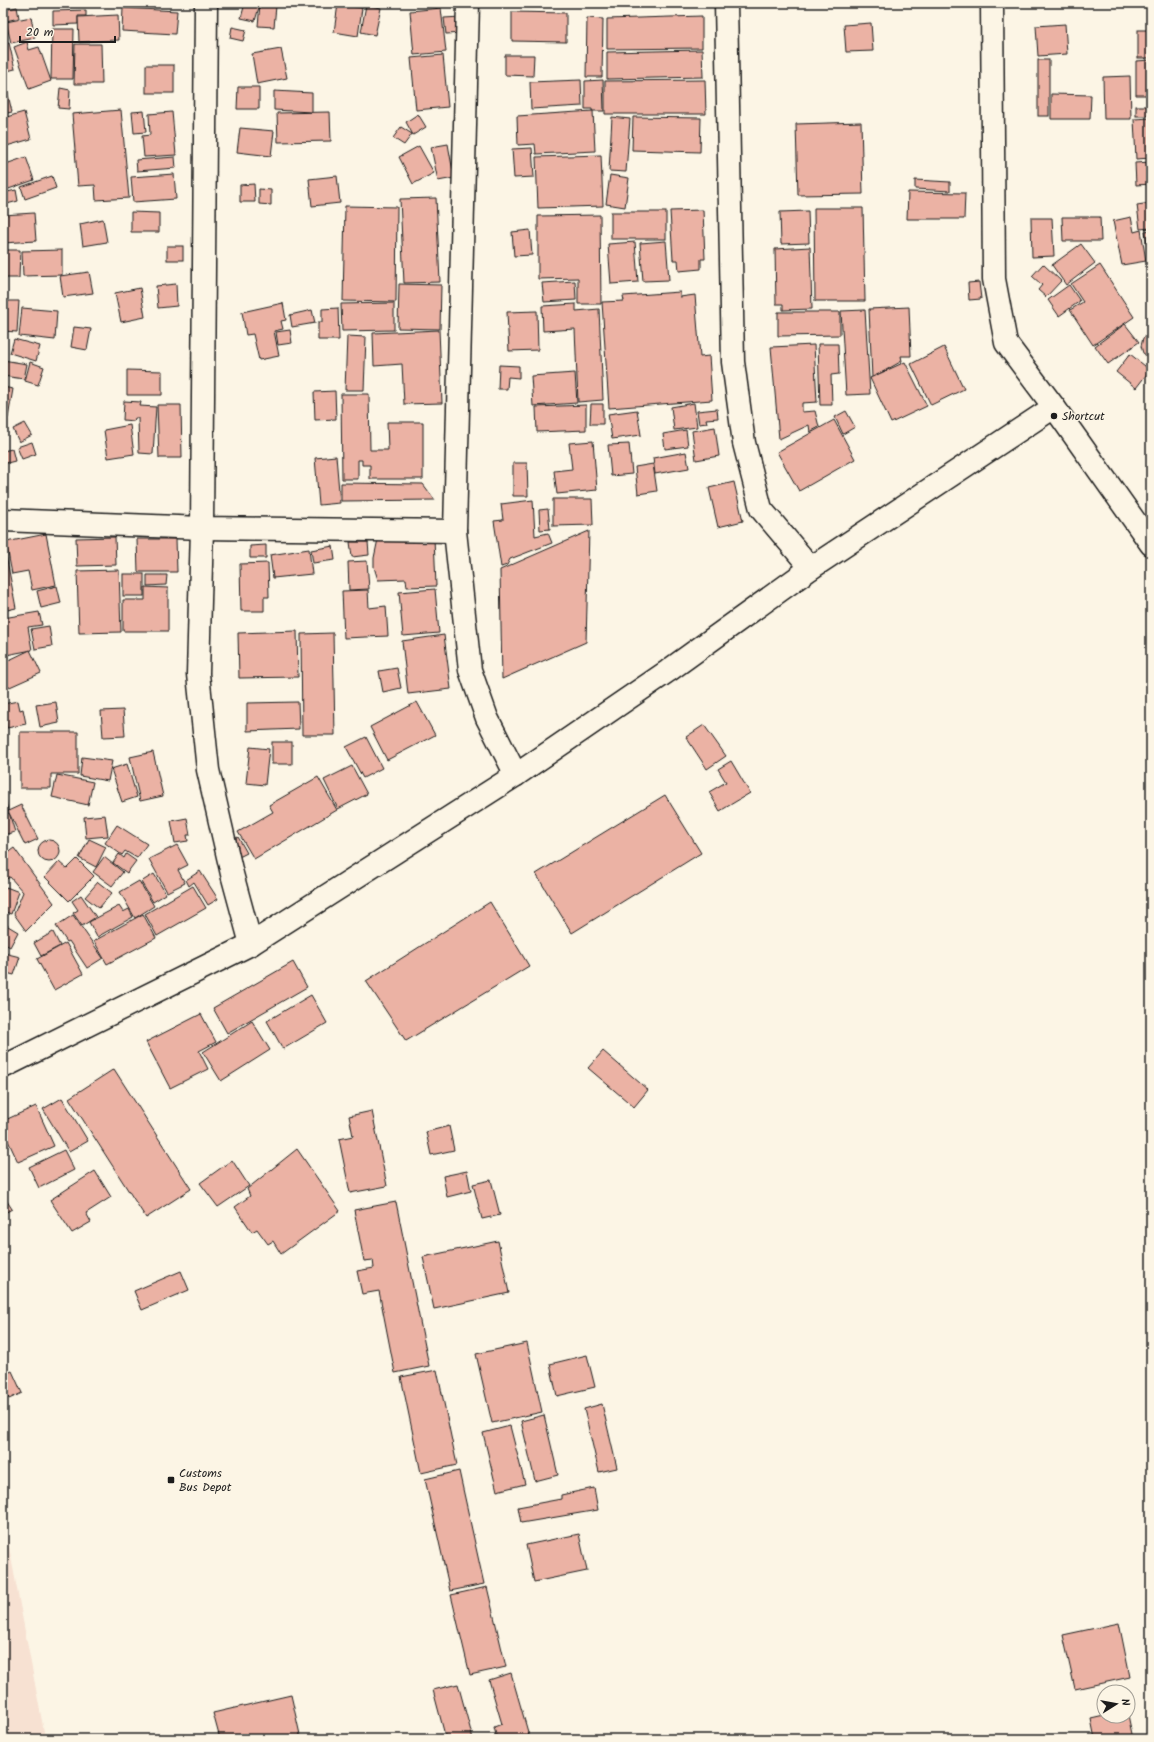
<svg xmlns="http://www.w3.org/2000/svg" width="1154" height="1742" viewBox="0 0 1154 1742" font-family="Kalam,sans-serif">
<style>
.built{fill:#f7e1d2}
.building{fill:#ebb2a4;stroke:#1c1c1c}
.lines{fill:none;stroke-linecap:round;stroke-linejoin:round}
.minor-casing{stroke:#1c1c1c;stroke-width:25}
.tertiary-casing{stroke:#1c1c1c;stroke-width:25}
.minor{stroke:#fcf5e5;stroke-width:22}
.tertiary{stroke:#fcf5e5;stroke-width:22}
.poi-dot{fill:#1c1c1c;stroke:#fcf5e5;stroke-width:1.5}
.labels{text-anchor:middle;dominant-baseline:central;stroke-width:3;stroke-linejoin:round;paint-order:stroke}
.poi-label{font-size:12px;fill:#1c1c1c;stroke:#fcf5e5;text-anchor:start}
</style>
<rect width="100%" height="100%" fill="#fcf5e5"/>
<filter id="ink" filterUnits="userSpaceOnUse"><feTurbulence type="fractalNoise" baseFrequency=".025" numOctaves="2"/><feDisplacementMap in="SourceGraphic" scale="8" xChannelSelector="R" yChannelSelector="G"/><feConvolveMatrix kernelMatrix="1 2 1 2 8 2 1 2 1" color-interpolation-filters="sRGB"/></filter>
<g filter="url(#ink)">
<path class="built" d="M3,1515L45,1737L46,1739H3Z"/>
<g class="building">
<path d="M245,3L259,7L255,21L241,18Z"/>
<path d="M260,4L276,6L274,27L258,26Z"/>
<path d="M338,4L362,8L358,36L334,32Z"/>
<path d="M366,5L381,8L375,35L361,32Z"/>
<path d="M17,7L19,18L6,21L4,10Z"/>
<path d="M123,8L177,11L175,34L122,31Z"/>
<path d="M441,8L446,52L414,55L410,11Z"/>
<path d="M86,10V16H78V24L53,25V11Z"/>
<path d="M512,12L566,13V42L512,41Z"/>
<path d="M118,15L119,40L79,42L78,17Z"/>
<path d="M702,16V48L607,49V19Z"/>
<path d="M31,17L35,38L11,43L6,22Z"/>
<path d="M461,17L463,33L446,34L444,18Z"/>
<path d="M587,18L603,19L602,77H586Z"/>
<path d="M871,23L873,51L846,52L844,25Z"/>
<path d="M1065,24L1067,54L1038,56L1036,26Z"/>
<path d="M232,27L246,30L243,41L230,38Z"/>
<path d="M52,29H74L73,79H51Z"/>
<rect x="1138" y="30" width="13" height="28"/>
<path d="M27,42L29,50L39,47L51,81L29,89L14,47Z"/>
<path d="M9,43L15,69L7,71L6,64L3,65V45Z"/>
<path d="M75,44H101L102,84H74Z"/>
<path d="M281,49L287,78L257,84L252,54Z"/>
<path d="M702,50L703,77L607,79V52Z"/>
<path d="M443,55L448,107L416,110L411,58Z"/>
<path d="M505,55H534L533,76L505,75Z"/>
<rect x="1038" y="60" width="11" height="56"/>
<path d="M1151,60V95H1136V61Z"/>
<rect x="146" y="65" width="28" height="28"/>
<path d="M3,73L12,112L3,114Z"/>
<path d="M1130,76L1131,119H1104L1103,77Z"/>
<path d="M581,80L582,106L531,109L530,82Z"/>
<path d="M603,80L604,111H592V109H585V81Z"/>
<path d="M705,80L706,114H605V81Z"/>
<path d="M238,87H259V109H237Z"/>
<path d="M60,88L70,90L69,109L58,108Z"/>
<path d="M274,91L312,93V112L274,110Z"/>
<path d="M1051,94L1091,95L1090,119H1051Z"/>
<rect x="1136" y="106" width="15" height="10"/>
<path d="M121,110L129,198L96,200L95,185L78,186L72,114Z"/>
<path d="M144,111L146,132L134,133L132,112Z"/>
<path d="M593,111L595,151L536,154L535,144L518,145L517,116Z"/>
<path d="M24,112L31,139L3,147V118Z"/>
<path d="M172,112L176,155L144,157L142,136L150,135L149,114Z"/>
<path d="M330,112L331,141L278,142L277,113Z"/>
<path d="M418,114L426,127L413,135L406,122Z"/>
<path d="M612,117L630,119L626,172L609,171Z"/>
<path d="M633,117L701,118L700,152L632,150Z"/>
<path d="M1151,118V158L1136,159L1134,119Z"/>
<path d="M861,122L863,194L798,195L796,124Z"/>
<path d="M401,127L412,134L404,145L393,138Z"/>
<path d="M240,128L274,131L271,156L237,152Z"/>
<path d="M448,144L454,178L438,181L431,147Z"/>
<path d="M419,146L434,173L413,184L399,157Z"/>
<path d="M532,148L534,177L514,178L512,149Z"/>
<path d="M601,155L603,206L538,208L536,157Z"/>
<path d="M26,157L34,180L3,191V165Z"/>
<path d="M175,157L176,168L137,171L136,160Z"/>
<path d="M1151,162V184L1136,185L1135,163Z"/>
<path d="M174,174L176,199L133,202L131,177Z"/>
<path d="M610,175L629,178L625,207L606,204Z"/>
<path d="M52,176L56,188L25,199L21,187Z"/>
<path d="M337,176L340,203L312,206L309,179Z"/>
<path d="M915,180L950,182V191L915,189Z"/>
<path d="M254,184L255,202H240V185Z"/>
<path d="M259,189L271,190V205L259,204Z"/>
<path d="M16,190L18,201L3,205V193Z"/>
<path d="M908,192L965,193L964,219H907Z"/>
<path d="M436,198L440,282L404,283L400,199Z"/>
<path d="M1151,203V228L1140,229L1137,205Z"/>
<path d="M345,206L397,207L396,302L343,301Z"/>
<path d="M814,208H863L865,301H815Z"/>
<path d="M703,210L705,259H701V269L679,271L678,260H673L670,211Z"/>
<path d="M808,211L809,243L781,244L780,212Z"/>
<path d="M131,212L159,213V232H131Z"/>
<rect x="611" y="212" width="55" height="27"/>
<path d="M34,213L36,241L3,243V215Z"/>
<path d="M600,215L601,304H578V278L538,279V216Z"/>
<path d="M1062,217H1100L1101,241H1063Z"/>
<path d="M1131,217L1134,232L1141,230L1146,261L1122,265L1113,221Z"/>
<path d="M1031,218H1052L1054,256L1032,257Z"/>
<path d="M103,219L107,242L83,246L80,224Z"/>
<path d="M530,230L532,255L514,256L512,232Z"/>
<path d="M1151,230V265L1145,231Z"/>
<path d="M666,241L669,280L643,281L640,243Z"/>
<path d="M635,242L638,282L611,284L608,244Z"/>
<path d="M1081,244L1095,263L1066,285L1052,265Z"/>
<rect x="167" y="246" width="16" height="14"/>
<path d="M810,247L812,309L783,310V304H776L775,249Z"/>
<path d="M3,250H20L19,278H3Z"/>
<path d="M62,250V275L23,276L22,251Z"/>
<path d="M1043,264L1061,281L1046,297L1038,290L1042,285L1032,276Z"/>
<path d="M1100,265L1134,317L1093,345L1070,310L1083,302L1071,284Z"/>
<path d="M89,272L93,293L63,297L60,276Z"/>
<path d="M575,281L576,300L544,302L542,283Z"/>
<path d="M979,282L981,299L969,300L968,283Z"/>
<path d="M176,284L177,306L158,308L156,286Z"/>
<path d="M399,284L441,285L440,329L398,328Z"/>
<path d="M1069,285L1080,301L1059,316L1048,300Z"/>
<path d="M140,288L145,317L121,322L115,293Z"/>
<path d="M680,292V297L695,295L700,357L709,356L712,400L609,408L602,302L624,301L623,296Z"/>
<path d="M3,301H19L17,332L3,331Z"/>
<path d="M283,303L286,320L281,321L283,329L274,331L279,356L259,360L253,334L246,335L242,312Z"/>
<path d="M394,303V330L342,331L341,304Z"/>
<path d="M576,304V311L599,309L603,400L578,402L575,329L543,331L542,306Z"/>
<path d="M909,307L911,356H901L902,361L872,378L869,309Z"/>
<path d="M22,308L57,311L55,340L19,336Z"/>
<path d="M338,308L339,340H318V322H322V309Z"/>
<path d="M312,310L315,323L292,327L290,315Z"/>
<path d="M865,310L870,394L846,395L841,311Z"/>
<path d="M537,311L538,350L509,351L507,312Z"/>
<path d="M778,312H840V335L778,336Z"/>
<path d="M1125,324L1139,342L1108,364L1095,346Z"/>
<path d="M74,327L91,329L87,350L71,347Z"/>
<path d="M290,330L292,343L278,345L276,332Z"/>
<path d="M439,330L442,403L404,404L402,364L374,366L373,333Z"/>
<path d="M1149,334H1151V358H1150L1143,353L1141,346L1143,338Z"/>
<path d="M347,336L366,337L364,390H345Z"/>
<path d="M14,339L40,346L36,361L10,353Z"/>
<path d="M818,344H838L839,374L831,375L832,405H820Z"/>
<path d="M814,345L817,402L802,403V412L815,411L819,427L810,432L809,425L779,439L771,347Z"/>
<path d="M944,347L964,389L931,405L911,364Z"/>
<path d="M1130,354L1150,370L1136,388L1116,372Z"/>
<path d="M3,360L27,364L24,379L3,376Z"/>
<path d="M30,362L44,367L38,385L25,381Z"/>
<path d="M905,362L927,406L891,423L870,378Z"/>
<path d="M499,365L519,366V378L508,377L507,389H498Z"/>
<path d="M127,370L162,371V395H127Z"/>
<path d="M575,373L577,403L533,406L531,376Z"/>
<path d="M3,387L13,389L8,418L3,417Z"/>
<path d="M335,391L336,419L315,420L314,392Z"/>
<path d="M341,394H369L370,450H388L387,422H423V479H370V465H362V460H358V479H342Z"/>
<path d="M124,401L141,402L140,406L156,407L153,454L139,453L138,418H135L134,421L123,420Z"/>
<path d="M694,403L697,427L674,430L671,407Z"/>
<path d="M591,404H603V424H590Z"/>
<path d="M157,405H181L182,458H159Z"/>
<path d="M586,405V430L537,432L536,407Z"/>
<path d="M717,409L718,418L706,419L707,423L699,424L697,411Z"/>
<path d="M637,410L641,435L612,439L608,414Z"/>
<path d="M846,411L855,427L843,434L835,417Z"/>
<path d="M834,420L855,459L799,491L777,452Z"/>
<path d="M25,423L32,435L19,442L13,429Z"/>
<path d="M130,425L134,454L108,458L104,430Z"/>
<path d="M715,427L719,456L696,460L692,431Z"/>
<path d="M686,430L688,446L665,449L663,434Z"/>
<path d="M593,441L597,490L557,494L554,471L572,469L569,443Z"/>
<path d="M32,442L36,454L22,459L17,447Z"/>
<path d="M629,444L632,474L611,476L608,445Z"/>
<path d="M12,449L15,461L3,464V451Z"/>
<path d="M686,452L689,468L655,474L653,458Z"/>
<path d="M336,456L340,503L319,505L315,458Z"/>
<path d="M513,463H527L528,496H513Z"/>
<path d="M653,464L657,491L638,494L635,467Z"/>
<path d="M3,470L7,490L3,491Z"/>
<path d="M734,482L743,521L718,527L709,488Z"/>
<path d="M341,483L423,484L435,500L341,501Z"/>
<path d="M553,499H592L593,525L553,526Z"/>
<path d="M533,500L535,536L548,533L552,543L510,559L507,565L501,567L494,521L503,520L501,504Z"/>
<path d="M548,509L550,529L540,530L539,510Z"/>
<path d="M589,531L586,642L502,679L500,570Z"/>
<path d="M46,534L56,585L32,590L28,571L12,574L6,542Z"/>
<path d="M115,537L116,565L77,566L76,538Z"/>
<path d="M434,538L436,586L407,587L406,579L378,580L374,567V558L378,539Z"/>
<path d="M3,539L16,608L3,611Z"/>
<path d="M137,539H176L177,572H138Z"/>
<path d="M350,542H368L369,555L352,557Z"/>
<path d="M266,545V558H250V546Z"/>
<path d="M333,546L335,560L313,563L311,550Z"/>
<path d="M309,549L312,574L273,578L270,555Z"/>
<path d="M367,561L369,589L349,590L348,562Z"/>
<path d="M268,563L269,597H264V611H241L240,564Z"/>
<path d="M119,570L121,632L79,633L77,571Z"/>
<rect x="123" y="574" width="21" height="22"/>
<path d="M147,575H167L166,585L147,586Z"/>
<path d="M57,586L61,603L41,608L37,591Z"/>
<path d="M145,587L168,588V631H123V600H145Z"/>
<path d="M435,589L439,633L403,636L399,592Z"/>
<path d="M368,590L369,608L386,606L388,636L344,638L342,591Z"/>
<path d="M39,612L42,625L28,627L32,650L6,655L3,638V618Z"/>
<path d="M49,626L52,646L35,649L31,629Z"/>
<path d="M297,631L298,677L239,678L238,633Z"/>
<path d="M333,633L335,735H302L301,634Z"/>
<path d="M444,635L451,689L408,694L402,641Z"/>
<path d="M30,650L41,673L3,690V663Z"/>
<path d="M397,668L401,688L383,692L379,671Z"/>
<path d="M18,701L20,710L23,709L26,724L7,728L3,704Z"/>
<path d="M56,702L59,723L40,727L36,705Z"/>
<path d="M298,702L299,729L247,731V703Z"/>
<path d="M417,702L435,735L387,760L370,727Z"/>
<path d="M123,710L125,736L103,737L101,711Z"/>
<path d="M704,725L726,756L707,769L686,737Z"/>
<path d="M20,732H78V774H51V788H20Z"/>
<path d="M366,737L382,768L363,778L346,747Z"/>
<rect x="272" y="742" width="20" height="22"/>
<path d="M250,747L269,749L265,785L246,783Z"/>
<path d="M153,752L163,796L140,801L130,757Z"/>
<path d="M82,757L112,761L108,781L80,776Z"/>
<path d="M731,761L750,793L720,811L709,792L726,782L718,769Z"/>
<path d="M127,764L137,797L122,802L111,769Z"/>
<path d="M352,766L367,794L338,809L324,780Z"/>
<path d="M57,775L93,782L88,805L52,797Z"/>
<path d="M318,777L337,810L254,859L238,832L273,812L269,805Z"/>
<path d="M665,795L701,853L572,933L536,874Z"/>
<path d="M3,798H5L8,811L3,812Z"/>
<path d="M21,805L38,839L25,845L8,811Z"/>
<path d="M9,813L15,832L3,835V815Z"/>
<path d="M105,815L108,836L86,838L84,817Z"/>
<path d="M187,818L190,835H187L188,841L175,843L171,821Z"/>
<path d="M117,825L147,844L137,858L125,851L122,855L105,843Z"/>
<path d="M238,837L247,853L237,858L229,842Z"/>
<path d="M89,839L106,847L96,867L79,858Z"/>
<circle cx="49" cy="851" r="11"/>
<path d="M177,845L188,865L178,870L185,883L167,892L149,859Z"/>
<path d="M14,848L54,903L26,931L14,914L23,892L10,877L3,881V856Z"/>
<path d="M119,854L124,858L126,854L136,861L127,873L113,863Z"/>
<path d="M104,857L123,872L112,886L93,872Z"/>
<path d="M77,859L94,876L69,901L45,877L59,862L67,869Z"/>
<path d="M200,871L218,899L208,905L194,882L189,886L186,880Z"/>
<path d="M154,874L166,894L153,902L141,882Z"/>
<path d="M139,881L154,906L135,918L120,892Z"/>
<path d="M98,882L112,893L99,908L85,897Z"/>
<path d="M193,886L206,908L157,936L145,914Z"/>
<path d="M6,887L19,892L11,914L3,911V893Z"/>
<path d="M81,895L96,917L82,926L73,913L78,910L72,901Z"/>
<path d="M490,902L529,966L406,1041L366,981Z"/>
<path d="M119,906L123,912L129,909L133,917L97,937L89,922Z"/>
<path d="M143,914L156,938L107,964L94,941Z"/>
<path d="M73,915L103,958L87,968L69,941L67,942L56,926Z"/>
<path d="M3,923L18,932L10,947L3,943Z"/>
<path d="M53,932L60,946L41,956L34,943Z"/>
<path d="M66,943L83,974L54,990L37,959Z"/>
<path d="M3,948L5,949L4,953L20,957L14,975L3,972Z"/>
<path d="M293,962L307,987L227,1033L213,1008Z"/>
<path d="M311,995L327,1023L283,1049L267,1021Z"/>
<path d="M201,1014L216,1042L199,1051L208,1069L170,1088L146,1042Z"/>
<path d="M252,1021L270,1050L221,1081L203,1052Z"/>
<path d="M603,1051L648,1090L634,1107L588,1068Z"/>
<path d="M114,1069L191,1189L146,1218L69,1098Z"/>
<path d="M62,1098L88,1141L69,1152L43,1109Z"/>
<path d="M36,1106L54,1146L18,1162L3,1130V1121Z"/>
<path d="M372,1111L387,1186L350,1193L339,1139L353,1136L349,1116Z"/>
<path d="M449,1126L454,1150L431,1155L426,1132Z"/>
<path d="M297,1149L340,1211L281,1254L273,1241L268,1244L257,1229L252,1232L235,1207L250,1196L247,1189Z"/>
<path d="M64,1150L74,1170L39,1188L29,1167Z"/>
<path d="M232,1160L249,1186L218,1207L200,1183Z"/>
<path d="M95,1171L111,1197L86,1213L91,1222L72,1233L50,1200Z"/>
<path d="M467,1171L471,1191L447,1197L443,1176Z"/>
<path d="M491,1180L500,1215L482,1219L473,1184Z"/>
<path d="M3,1195L12,1209L3,1214Z"/>
<path d="M396,1202L429,1366L395,1373L379,1291L362,1294L357,1271L374,1268L373,1260L364,1261L354,1210Z"/>
<path d="M498,1241L509,1293L434,1309L423,1257Z"/>
<path d="M181,1271L189,1290L142,1310L134,1291Z"/>
<path d="M527,1343L542,1412L492,1423L476,1354Z"/>
<path d="M587,1355L595,1387L557,1396L550,1364Z"/>
<path d="M437,1370L457,1465L421,1473L401,1377Z"/>
<path d="M12,1371L22,1393L9,1399L3,1385V1375Z"/>
<path d="M602,1404L617,1468L599,1472L584,1409Z"/>
<path d="M544,1415L558,1475L535,1481L521,1421Z"/>
<path d="M510,1426L525,1484L497,1491L483,1433Z"/>
<path d="M459,1471L484,1584L450,1591L425,1479Z"/>
<path d="M594,1488L598,1510L521,1523L518,1507L561,1499V1495Z"/>
<path d="M579,1534L587,1571L534,1582L526,1545Z"/>
<path d="M487,1587L506,1667L470,1675L451,1595Z"/>
<path d="M1119,1623L1130,1677L1075,1689L1063,1635Z"/>
<path d="M511,1673L530,1739H497L494,1727L502,1724L489,1680Z"/>
<path d="M458,1684L473,1739H446L433,1690Z"/>
<path d="M291,1695L301,1739H220L213,1713Z"/>
<path d="M1128,1715L1133,1739H1095L1091,1719L1104,1716Z"/>
</g>
<g class="lines">
<defs>
<g id="minor">
<path d="M206,3L202,528L198,674L208,770L232,874L251,944"/>
<path d="M468,3L455,531L470,670L487,718L516,775"/>
<path d="M726,3L733,362L744,443L761,509L811,568"/>
<path d="M992,3L994,279L1006,343L1054,407"/>
<path d="M3,520L202,528L455,531"/>
</g>
<path id="tertiary" d="M3,1067L251,944L516,775L668,671L811,568L1054,407L1151,544"/>
</defs>
<use href="#minor" class="minor-casing"/>
<use href="#tertiary" class="tertiary-casing"/>
<use href="#minor" class="minor"/>
<use href="#tertiary" class="tertiary"/>
</g>
</g>
<g class="poi-dot">
<circle cx="1054" cy="416" r="4"/>
<rect x="167" y="1476" width="8" height="8" rx="2"/>
</g>
<g class="labels">
<g class="poi-label">
<text x="1062" y="416">Shortcut</text>
<text x="179" y="1473">Customs<tspan x="179" dy="14">Bus Depot</tspan></text>
</g>
</g>
<rect width="1154" height="1742" fill="none" stroke="#fcf5e5" stroke-width="16"/>
<rect x="8" y="8" width="1138" height="1726" fill="none" stroke="#1c1c1c" stroke-width="1.5" filter="url(#ink)"/>
<g transform="translate(1116 1704) rotate(79)"><circle r="19" fill="#fcf5e5" stroke="#a29e95"/>
<path d="M0-3L7 15L0 10L-7 15Z" fill="#1c1c1c"/>
<text y="-6" font-size="11" font-weight="bold" text-anchor="middle" fill="#1c1c1c">N</text>
</g>
<path d="M20 36v6h95v-6" fill="none" stroke="#1c1c1c" stroke-width="2"/>
<text x="26" y="36" font-size="12" fill="#1c1c1c" stroke="#fcf5e5" stroke-width="3" paint-order="stroke">20 m</text>
</svg>
